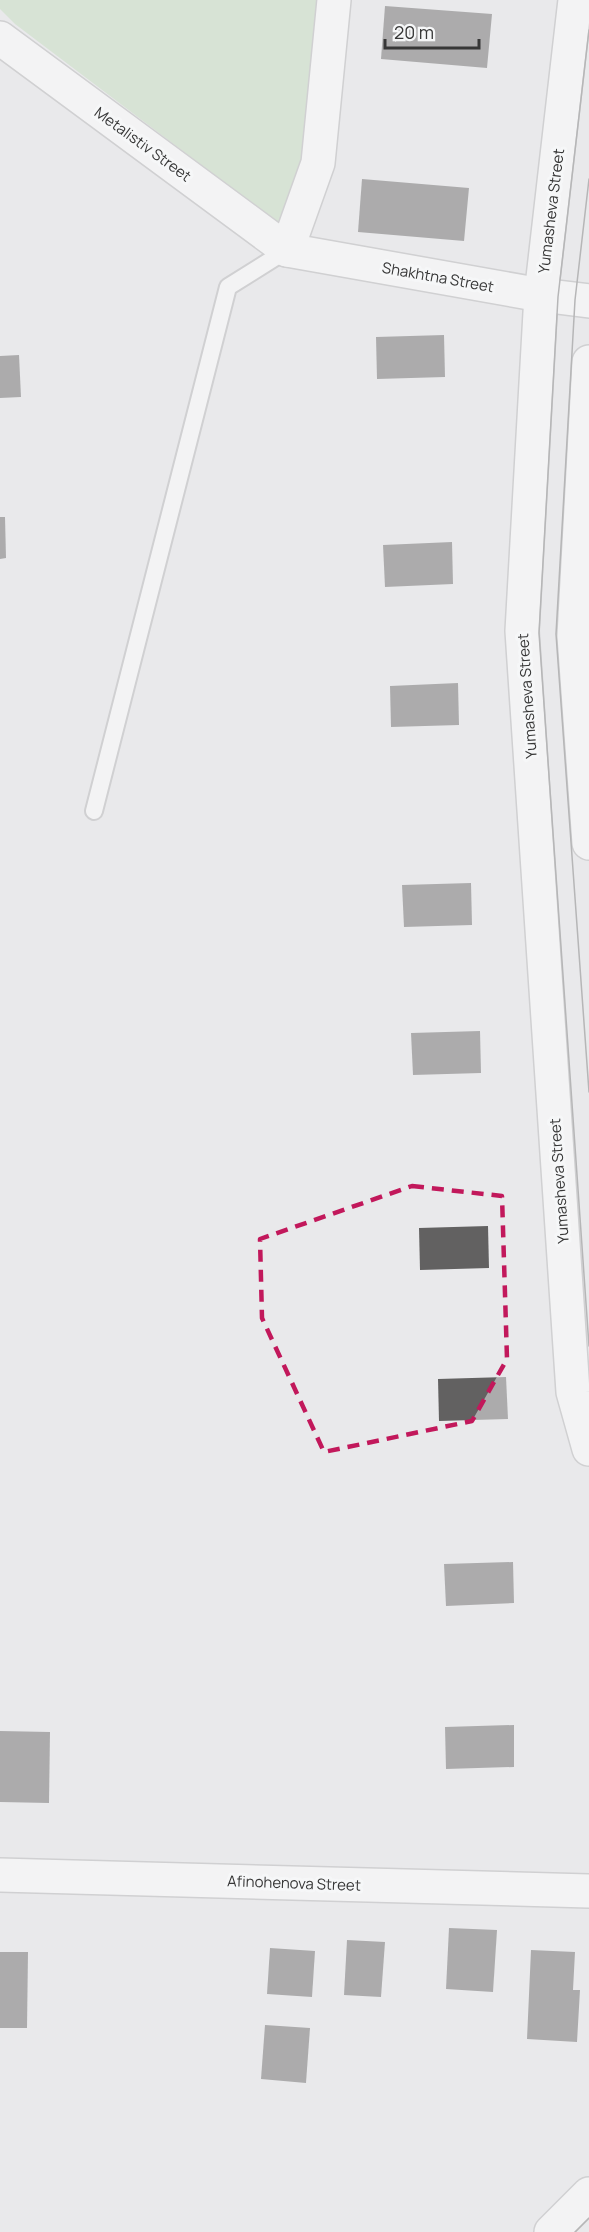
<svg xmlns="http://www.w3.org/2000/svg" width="589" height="2232" viewBox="0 0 589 2232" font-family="Manrope,sans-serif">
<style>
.green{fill:#c1dbba}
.building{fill:#626161}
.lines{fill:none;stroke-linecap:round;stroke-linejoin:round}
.service-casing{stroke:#b2b2b3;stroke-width:20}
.minor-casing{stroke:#b2b2b3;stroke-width:36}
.secondary-casing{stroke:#b2b2b3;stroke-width:36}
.service{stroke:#fff;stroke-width:16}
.minor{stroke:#fff;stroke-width:33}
.secondary{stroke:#fff;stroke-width:33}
.tram{stroke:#787878;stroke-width:1.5}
.marked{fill:none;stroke:#c2185b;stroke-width:4.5;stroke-dasharray:12 8;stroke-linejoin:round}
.labels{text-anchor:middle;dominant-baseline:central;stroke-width:6;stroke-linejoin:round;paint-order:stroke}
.street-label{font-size:15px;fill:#373737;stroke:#f6f7f8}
</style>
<rect width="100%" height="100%" fill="#e9e9eb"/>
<path class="green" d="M0,0H319L305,155L279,224L15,24L0,9Z"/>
<g class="building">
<path d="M385,6L492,14L487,68L381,59Z"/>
<path d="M362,179L469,188L464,241L358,232Z"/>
<path d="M444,335L445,377L377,379L376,337Z"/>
<path d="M19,355L21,397L0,398V356Z"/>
<path d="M0,517H5L6,558L0,559Z"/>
<path d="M452,542L453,584L385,587L383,545Z"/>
<path d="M458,683L459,725L391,727L390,686Z"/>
<path d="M471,883L472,925L404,927L402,885Z"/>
<path d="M480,1031L481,1073L413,1075L411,1033Z"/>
<path d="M488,1226L489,1268L420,1270L419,1228Z"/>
<path d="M506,1377L508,1419L439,1421L438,1379Z"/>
<path d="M513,1562L514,1603L446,1606L444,1564Z"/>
<path d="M514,1725V1767L446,1769L445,1727Z"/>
<path d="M0,1731L50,1732L49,1803L0,1802Z"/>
<path d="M449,1928L497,1930L493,1992L446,1989Z"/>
<path d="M347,1940L385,1942L381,1997L344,1995Z"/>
<path d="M270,1948L315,1951L312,1997L267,1994Z"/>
<path d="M531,1950L575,1952L573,1990H580L577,2042L527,2039Z"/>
<path d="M0,1952H28L27,2028H0Z"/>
<path d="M265,2025L310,2028L306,2083L261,2079Z"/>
</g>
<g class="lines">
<defs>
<path id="service" d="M94,811L228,287L287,250"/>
<g id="minor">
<path d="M0,38L287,250L541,295L589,301"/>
<path d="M287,250L318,163L334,0"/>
<path d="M0,1875L589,1891"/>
</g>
<g id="secondary">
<path d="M575,0L541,295L522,631L573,1392L589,1449"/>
<path d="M589,362L574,636L589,843"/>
<path d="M551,2232L589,2194"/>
</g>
</defs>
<use href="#service" class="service-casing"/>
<use href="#minor" class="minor-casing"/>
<use href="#secondary" class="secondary-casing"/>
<use href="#service" class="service"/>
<use href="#minor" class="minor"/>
<use href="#secondary" class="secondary"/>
<g class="tram">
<path d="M589,30L558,297L539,633L589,1346"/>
<path d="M589,179L575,300L556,634L589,1092"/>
<path d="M575,2232L589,2218"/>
</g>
</g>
<path d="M0 0H589V2232H0ZM412,1186L502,1196L507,1359L472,1421L324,1452L262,1318L260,1239Z" fill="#e9e9eb" fill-opacity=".55" fill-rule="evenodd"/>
<path class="marked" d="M412,1186L502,1196L507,1359L472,1421L324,1452L262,1318L260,1239Z"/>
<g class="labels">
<g class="street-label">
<text transform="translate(143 144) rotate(36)">Metalistiv Street</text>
<text transform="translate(551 211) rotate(-83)">Yumasheva Street</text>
<text transform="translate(438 277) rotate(10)">Shakhtna Street</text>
<text transform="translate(527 696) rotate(-94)">Yumasheva Street</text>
<text transform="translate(559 1181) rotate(-94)">Yumasheva Street</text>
<text transform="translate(294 1883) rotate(2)">Afinohenova Street</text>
</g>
</g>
<path d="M385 39v9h94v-9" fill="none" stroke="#373737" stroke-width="3"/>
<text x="394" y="39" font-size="18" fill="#373737" stroke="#f6f7f8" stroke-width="4.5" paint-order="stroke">20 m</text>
</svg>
